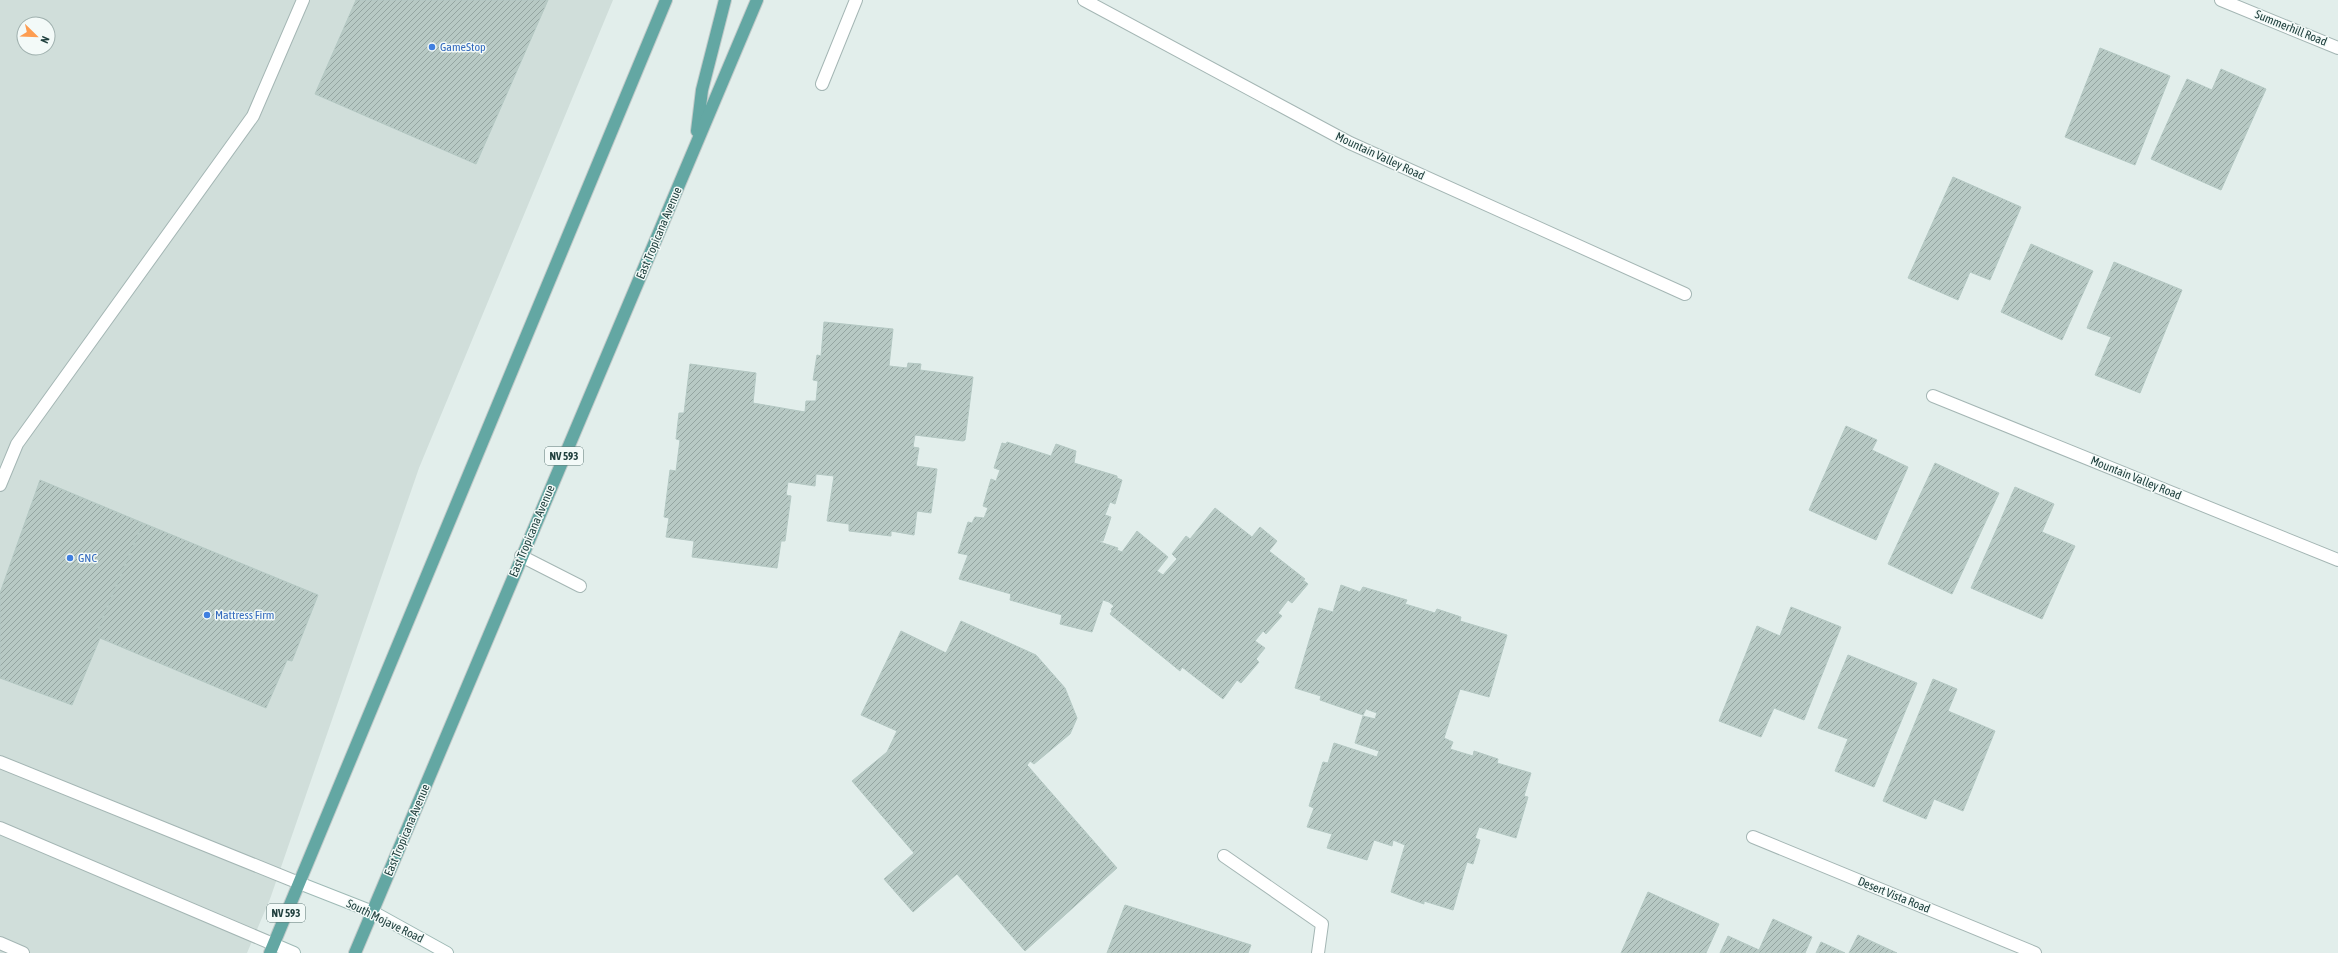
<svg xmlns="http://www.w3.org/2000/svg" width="2338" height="953" viewBox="0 0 2338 953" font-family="'Asap Condensed',sans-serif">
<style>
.built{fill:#d0deda;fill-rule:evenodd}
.building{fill:url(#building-hatch);stroke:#b4c8c3}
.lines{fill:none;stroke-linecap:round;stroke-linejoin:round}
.lane-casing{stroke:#a4b6b4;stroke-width:14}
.street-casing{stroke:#a4b6b4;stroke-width:14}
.secondary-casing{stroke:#9fbab6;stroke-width:14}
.primary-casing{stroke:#c1cac9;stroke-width:14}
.lane{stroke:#fff;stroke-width:12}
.street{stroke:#fff;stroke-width:12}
.secondary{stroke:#fff;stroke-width:12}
.primary{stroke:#63a7a3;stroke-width:12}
.shop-dot{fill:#3f7fe0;stroke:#f3faf8;stroke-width:1.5}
.labels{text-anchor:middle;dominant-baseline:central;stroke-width:3;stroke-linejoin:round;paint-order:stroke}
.shield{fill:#f3faf8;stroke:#5f7876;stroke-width:1}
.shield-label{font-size:11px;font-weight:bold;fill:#20403e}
.street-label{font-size:12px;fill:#20403e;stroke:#f3faf8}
.shop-label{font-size:12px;fill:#366cbe;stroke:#f3faf8;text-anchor:start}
</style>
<defs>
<pattern id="building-hatch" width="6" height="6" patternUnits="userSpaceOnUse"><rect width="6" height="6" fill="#b7c9c4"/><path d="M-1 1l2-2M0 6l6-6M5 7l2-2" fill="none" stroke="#94a5a1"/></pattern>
</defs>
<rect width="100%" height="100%" fill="#e2eeeb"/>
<path class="built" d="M0,0H613L419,468L270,899L247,953H0ZM24,24H48V48H24Z"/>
<g class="building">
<path d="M356,0H548L476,164L315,94Z"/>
<path d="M2100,48L2170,76L2135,165L2065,137Z"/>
<path d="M2221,69L2266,89L2221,190L2151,159L2187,79L2212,90Z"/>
<path d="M1953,177L2021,207L1990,280L1970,272L1958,300L1908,278Z"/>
<path d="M2031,244L2093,271L2062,340L2001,312Z"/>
<path d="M2114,262L2182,290L2140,393L2095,375L2111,337L2087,328Z"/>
<path d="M824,322L893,329L889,366L907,368L908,363L921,364L920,370L973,377L965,440L963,441L915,435L913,447L919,448L916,466L937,469L931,513L917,511L914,535L891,531V536L849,531V524L827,521L834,476L816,474L815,486L788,482L786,495L791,496L785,541H781L777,568L692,557L694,541L666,537L669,518L664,517L670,470L676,471L680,440L676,439L679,413H684L690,364L756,373L753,403L805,412L806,401H816L818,381L813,380L817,355L821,356Z"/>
<path d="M1846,426L1877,440L1872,450L1908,467L1876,540L1809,510Z"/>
<path d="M1007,442L1051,456L1056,444L1076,451L1074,463L1117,476V478L1122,480L1115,504L1110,502L1105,515L1111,517L1103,541H1097L1118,548L1117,550L1122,552L1137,531L1168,557L1157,571L1163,575L1177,559L1172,554L1186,536L1190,539L1215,508L1252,537L1260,527L1277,541L1269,551L1305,579L1303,580L1308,584L1292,603L1288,600L1278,613L1282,616L1266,634L1263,631L1255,641L1265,648L1256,659L1259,662L1241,683L1237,680L1223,699L1182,667L1180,671L1110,614L1112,611L1111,609L1114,606L1109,602L1103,600L1092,632L1060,624L1062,615L1010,600L1011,594L959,579L968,555L958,553L968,522L972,523L975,517L984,518L988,508L983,506L991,479L996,481L1000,470L994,468L1002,443L1006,444Z"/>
<path d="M1935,463L1999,493L1952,594L1888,564Z"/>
<path d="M40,480L143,523L96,634L100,638L72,705L0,678V593Z"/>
<path d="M2015,487L2054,504L2042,532L2075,546L2042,619L1971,588Z"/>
<path d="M143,523L318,595L292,661L287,660L266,708L100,638L96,634Z"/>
<path d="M1341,585L1360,592L1363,587L1407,600L1405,604L1435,613L1437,609L1461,617L1460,621L1507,635L1489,697L1460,689L1444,738L1453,742L1450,749L1473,756L1474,751L1498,759L1497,763L1531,773L1524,796L1528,797L1516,838L1479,827L1475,838L1480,840L1473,864L1467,862L1453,910L1424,901V904L1391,892L1405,845L1393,840L1392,846L1374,840L1367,860L1327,848L1332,834L1307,827L1314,808L1309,806L1323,762L1328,763L1334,743L1377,757L1379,751L1355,743L1363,716L1375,719L1377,713L1366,709L1363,715L1320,700L1321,696L1295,688L1319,608L1333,612Z"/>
<path d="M1791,607L1841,627L1804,720L1774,708L1761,737L1719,721L1757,626L1780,636Z"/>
<path d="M961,621L1036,655L1065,688L1077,718L1070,734L1034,764L1030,761L1027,765L1117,868L1025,951L957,874L913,912L884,879L914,853L852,781L887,752L897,731L861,715L901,631L946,653Z"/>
<path d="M1848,655L1917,683L1874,787L1835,771L1848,739L1818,728Z"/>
<path d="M1933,679L1957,689L1948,711L1995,731L1963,811L1934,799L1926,819L1883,801Z"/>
<path d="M1648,892L1719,924L1706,953H1621Z"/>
<path d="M1125,905L1251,945L1248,953H1107Z"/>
<path d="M1773,919L1812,937L1805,953H1720L1728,936L1759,950Z"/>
<path d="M1858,935L1897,953H1849Z"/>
<path d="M1821,942L1845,953H1816Z"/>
</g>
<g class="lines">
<defs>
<g id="lane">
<path d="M0,485L17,444L253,116L303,0"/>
<path d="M521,556L580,586"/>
<path d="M1224,856L1322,924L1318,953"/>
<path d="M0,943L23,953"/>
</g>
<g id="street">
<path d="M1084,0L1350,143L1685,294"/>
<path d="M2221,0L2338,48"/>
<path d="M822,84L856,0"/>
<path d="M1933,396L2338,560"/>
<path d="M0,762L299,883"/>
<path d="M0,828L273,944"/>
<path d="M1753,837L2035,953"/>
</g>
<g id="secondary">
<path d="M299,883L373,912L447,953"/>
<path d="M273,944L294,953"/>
</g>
<g id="primary">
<path d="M697,131L702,90L725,0"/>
<path d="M270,953L666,0"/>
<path d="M355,953L757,0"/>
</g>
</defs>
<use href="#lane" class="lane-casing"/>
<use href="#street" class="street-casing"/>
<use href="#secondary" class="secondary-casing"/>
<use href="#primary" class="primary-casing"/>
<use href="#lane" class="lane"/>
<use href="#street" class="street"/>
<use href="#secondary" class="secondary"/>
<use href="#primary" class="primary"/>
</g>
<g class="shop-dot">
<circle cx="432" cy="47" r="4"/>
<circle cx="70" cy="558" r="4"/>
<circle cx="207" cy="615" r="4"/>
</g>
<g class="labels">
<g class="shield">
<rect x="545" y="447" width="38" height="18" rx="3"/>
<rect x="267" y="904" width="38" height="18" rx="3"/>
</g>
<g class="shield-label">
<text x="564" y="456">NV 593</text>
<text x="286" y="913">NV 593</text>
</g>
<g class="street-label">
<text transform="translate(2291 28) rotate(22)">Summerhill Road</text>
<text transform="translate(1380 156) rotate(25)">Mountain Valley Road</text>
<text transform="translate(659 233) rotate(-67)">East Tropicana Avenue</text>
<text transform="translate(2136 478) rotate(22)">Mountain Valley Road</text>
<text transform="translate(532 531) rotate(-67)">East Tropicana Avenue</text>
<text transform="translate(407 830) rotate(-67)">East Tropicana Avenue</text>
<text transform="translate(1894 895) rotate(22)">Desert Vista Road</text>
<text transform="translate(385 921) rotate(26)">South Mojave Road</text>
</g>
<g class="shop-label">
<text x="440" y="47">GameStop</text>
<text x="78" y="558">GNC</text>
<text x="215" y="615">Mattress Firm</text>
</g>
</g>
<g transform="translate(36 36) rotate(113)"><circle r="19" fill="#f3faf8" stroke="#9fb0ae"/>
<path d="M0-3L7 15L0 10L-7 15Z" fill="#fd9d51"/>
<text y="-6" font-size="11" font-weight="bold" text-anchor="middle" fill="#20403e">N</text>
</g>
</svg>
